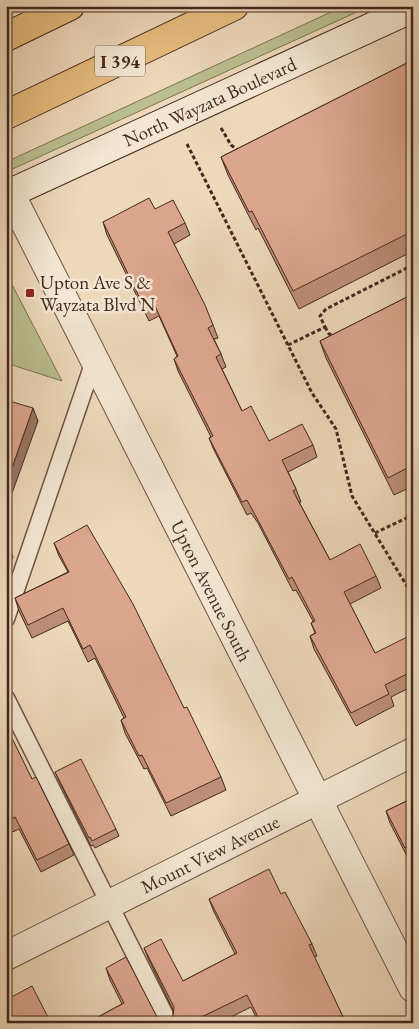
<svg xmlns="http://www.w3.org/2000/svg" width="419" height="1029" viewBox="0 0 419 1029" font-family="'EB Garamond',serif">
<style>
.green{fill:#babe8e;stroke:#7f7356}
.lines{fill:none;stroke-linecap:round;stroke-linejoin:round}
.lane-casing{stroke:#6e5444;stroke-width:19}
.street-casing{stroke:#6e5444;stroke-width:30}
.secondary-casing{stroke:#44281d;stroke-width:30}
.highway-casing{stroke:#44281d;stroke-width:30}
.path{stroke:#44281d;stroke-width:3;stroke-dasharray:4 2.5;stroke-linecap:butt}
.lane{stroke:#f3e6d2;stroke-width:16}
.street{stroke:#f3e6d2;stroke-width:28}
.secondary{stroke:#f3e6d2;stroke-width:28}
.highway{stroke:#e6bc7d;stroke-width:28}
.wall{fill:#bd8f79;stroke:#44281d}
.shaded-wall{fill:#9a7463;stroke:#44281d}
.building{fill:#dca68d;stroke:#44281d}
.poi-dot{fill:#8f2418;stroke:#f3e6d2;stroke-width:2}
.labels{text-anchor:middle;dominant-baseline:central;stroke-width:5;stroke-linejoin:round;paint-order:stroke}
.shield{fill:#f3e6d2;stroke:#786153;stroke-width:1}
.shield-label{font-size:18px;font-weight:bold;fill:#44281d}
.street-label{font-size:19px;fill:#44281d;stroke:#f3e6d2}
.poi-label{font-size:19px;fill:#44281d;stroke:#f3e6d2;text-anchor:start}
</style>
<rect width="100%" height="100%" fill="#edd8ba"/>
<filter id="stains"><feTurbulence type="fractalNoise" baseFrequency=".004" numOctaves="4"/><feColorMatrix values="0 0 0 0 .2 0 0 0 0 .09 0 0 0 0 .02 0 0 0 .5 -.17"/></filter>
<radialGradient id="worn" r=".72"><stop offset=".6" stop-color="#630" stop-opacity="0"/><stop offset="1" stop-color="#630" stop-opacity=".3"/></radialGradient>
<g class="green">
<path d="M344,6H370L6,172V162Z"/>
<path d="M6,273L62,381L6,363Z"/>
</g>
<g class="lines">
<defs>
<g id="lane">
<path d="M6,619L94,361"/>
<path d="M6,698L169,1023"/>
</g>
<g id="street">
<path id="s1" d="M10,193L413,988"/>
<path id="s2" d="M6,956L413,752"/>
</g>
<g id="secondary">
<path id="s3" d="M6,195L413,8"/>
</g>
<g id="highway">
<path d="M6,37L70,6"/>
<path d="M6,115L234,6"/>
</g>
</defs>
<use href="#lane" class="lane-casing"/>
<use href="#street" class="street-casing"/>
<use href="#secondary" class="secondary-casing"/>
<use href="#highway" class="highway-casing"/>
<g class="path">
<path d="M221,128L231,145L238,150"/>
<path d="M187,144L312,393L336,429L352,496L413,596"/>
<path d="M325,327L329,334L334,335"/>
<path d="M288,345L325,327L320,316L326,309L413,265"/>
<path d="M413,502V505"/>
<path d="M375,533L413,515"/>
</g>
<use href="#lane" class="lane"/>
<use href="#street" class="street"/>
<use href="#secondary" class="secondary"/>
<use href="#highway" class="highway"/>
</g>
<g class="wall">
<path d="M413,60V251L299,309L258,228L256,230L228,175L221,157Z"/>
<path d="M155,209L185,223L190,235L174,244L213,325L218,338L214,339L221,354L226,367L222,369L242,411L269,441L313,445L317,457L288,472L296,489L301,502H299L330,560L376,576L381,588L350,604L375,653L413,643V686L391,697L394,706L356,726L314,649L310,636L315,633L311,623L313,621L296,590L293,591L258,523L251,513L247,515L214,450L209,438L211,437L178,371L174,359L177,356L159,316L149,321L107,235L103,222Z"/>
<path d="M413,294V486L394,495L326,358L320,341Z"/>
<path d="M54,543L184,708L221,777L226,790L171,816L147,768L144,769L125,733L121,720L124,718L95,658L88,662L68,621L32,638L19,611L15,598L68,572L59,556Z"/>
<path d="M6,731L32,779L69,844L74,855L41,872L19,829L6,835Z"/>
<path d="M55,772L116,829L119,836L95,848L93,845L91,846L58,779Z"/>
<path d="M413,798V858L409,860L390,823L386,811Z"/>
<path d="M281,894L312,944L317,956L314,957L346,1023H259L251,1007L219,1023H87L122,1004L110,980L106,968L159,1019L169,1020L173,1016V1010L149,960L144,948L183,981L235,954L214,912L209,899Z"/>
</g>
<g class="shaded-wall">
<path d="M33,408L38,421L6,510V485Z"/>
<path d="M10,549L13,557L6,575V560Z"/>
</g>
<g class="building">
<path d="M413,60V231L293,291L252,211L249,212L221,157Z"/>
<path d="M149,198L155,209L173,200L185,223L168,232L205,305L213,325L208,328L221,354L216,357L242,411L251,406L269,441L302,424L313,445L282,460L296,489L293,491L330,560L360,544L376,576L344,592L375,653L409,636L413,643V671L385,685L389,694L351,713L310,636L316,633L311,623L315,621L292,577L289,579L253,511L247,500L242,502L209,438L213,436L174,359L178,356L154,304L145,309L103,222Z"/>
<path d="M413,294V465L388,478L320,341Z"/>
<path d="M6,400L33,408L6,485Z"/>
<path d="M87,525L133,604L184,708L187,707L221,777L166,803L142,755L139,756L121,720L126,717L90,645L83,649L63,608L28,625L15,598L69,572L54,543Z"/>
<path d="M6,547L10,549L6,560Z"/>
<path d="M8,730L32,779L36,777L69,844L37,860L15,817L6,822V731Z"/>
<path d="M81,759L116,829L92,841L90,837L89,838L55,772Z"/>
<path d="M413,798V844L405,848L386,811Z"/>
<path d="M269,869L281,894L285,892L312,944L309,945L346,1023H261L247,995L189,1023H87L124,1003L106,968L126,957L156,1015L159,1019L169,1020L173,1016L174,1007L144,948L161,939L183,981L237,953L209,899Z"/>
<path d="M32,986L51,1023H6V1000Z"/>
</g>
<rect class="poi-dot" x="25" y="288" width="10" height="10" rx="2.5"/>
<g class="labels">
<rect class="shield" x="95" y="45.5" width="50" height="31" rx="4"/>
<g class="shield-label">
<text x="120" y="61">I 394</text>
</g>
<g class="street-label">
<text stroke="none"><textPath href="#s3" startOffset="224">North Wayzata Boulevard</textPath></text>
<text stroke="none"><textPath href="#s1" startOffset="446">Upton Avenue South</textPath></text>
<text stroke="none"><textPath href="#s2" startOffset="228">Mount View Avenue</textPath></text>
</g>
<g class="poi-label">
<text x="40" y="282">Upton Ave S &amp;<tspan x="40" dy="22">Wayzata Blvd N</tspan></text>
</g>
</g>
<rect width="419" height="1029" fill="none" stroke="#edd8ba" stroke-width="25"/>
<rect x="8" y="8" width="404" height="1014" fill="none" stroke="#44281d" stroke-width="2.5"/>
<rect x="12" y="12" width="394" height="1004" fill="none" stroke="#44281d"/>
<rect width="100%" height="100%" filter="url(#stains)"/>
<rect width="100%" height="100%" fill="url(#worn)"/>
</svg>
